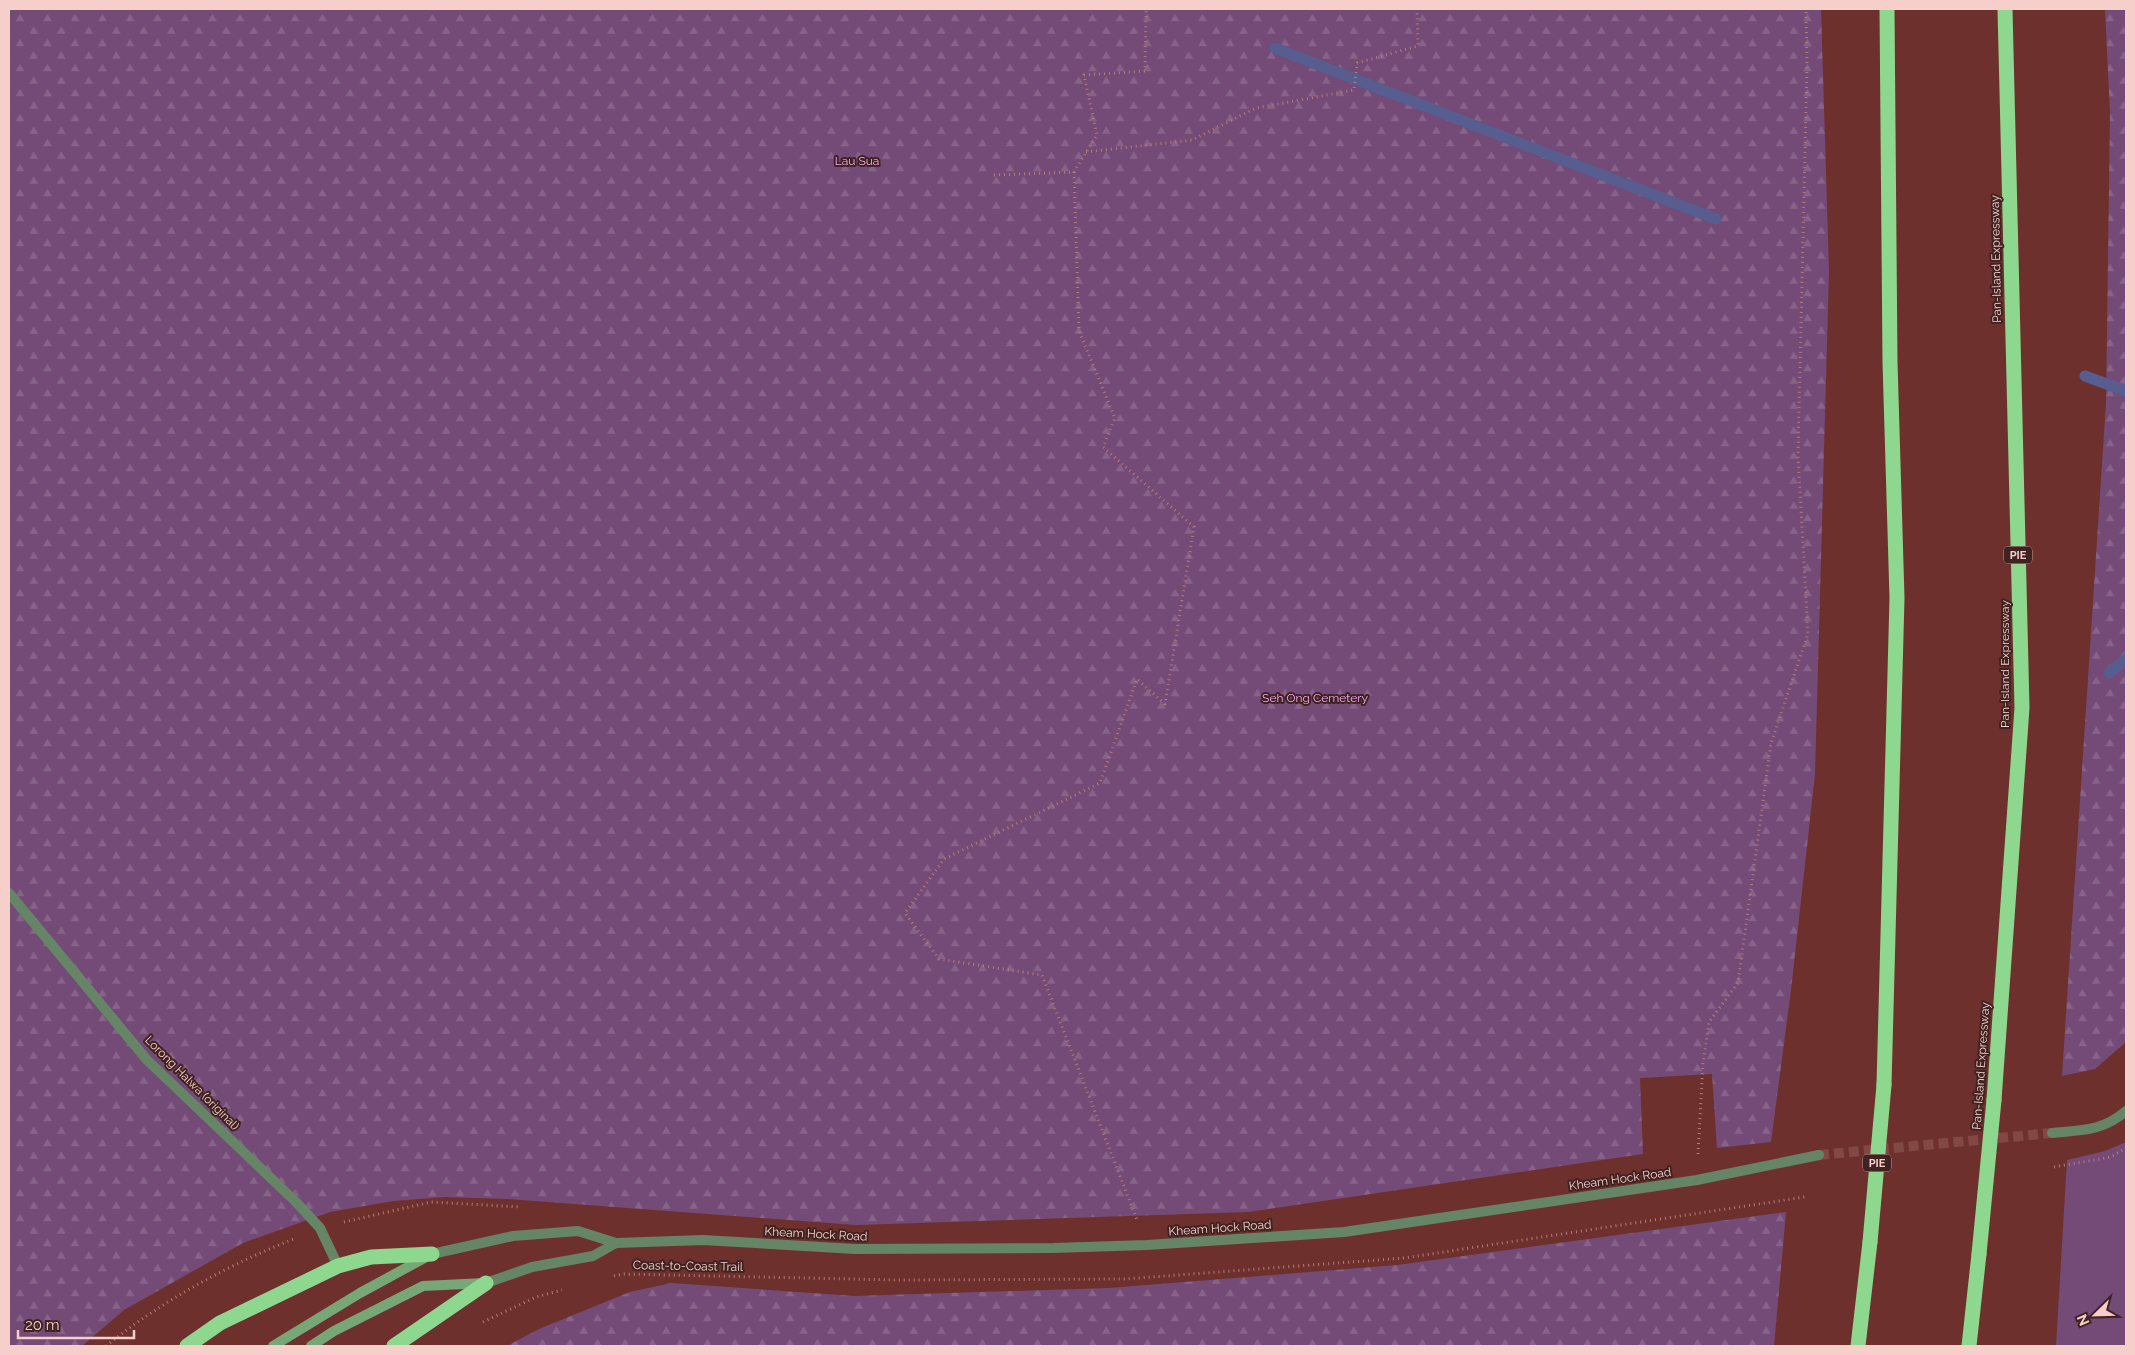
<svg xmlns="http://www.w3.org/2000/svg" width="2135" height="1355" viewBox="0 0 2135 1355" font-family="Raleway,sans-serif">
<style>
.forest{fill:url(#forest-firs)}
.green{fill:#744a77}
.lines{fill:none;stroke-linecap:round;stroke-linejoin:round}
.stream{stroke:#575e8f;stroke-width:11}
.street-tunnel{stroke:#824845;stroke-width:10;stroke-dasharray:10 5;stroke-linecap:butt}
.path{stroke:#b07d7a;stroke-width:3;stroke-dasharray:1 4;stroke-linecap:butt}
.lane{stroke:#668466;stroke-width:10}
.street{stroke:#668466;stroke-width:10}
.secondary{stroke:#77a777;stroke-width:10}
.highway{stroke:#8dd88e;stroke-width:15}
.highway-bridge{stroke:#8dd88e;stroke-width:15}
.labels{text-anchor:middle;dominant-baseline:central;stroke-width:4;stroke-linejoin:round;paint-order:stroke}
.shield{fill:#402321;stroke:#bf9b98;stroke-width:1}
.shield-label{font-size:11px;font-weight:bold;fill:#f6cfcb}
.park-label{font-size:12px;fill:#f1abf5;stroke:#402321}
.street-label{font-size:12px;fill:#f6cfcb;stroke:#402321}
</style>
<defs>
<pattern id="forest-firs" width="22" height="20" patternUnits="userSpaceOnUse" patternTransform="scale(1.25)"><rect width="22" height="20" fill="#744a77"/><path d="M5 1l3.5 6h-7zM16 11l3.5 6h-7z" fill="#886389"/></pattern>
</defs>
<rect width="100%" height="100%" fill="#6e302d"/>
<g class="forest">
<path d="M9,9H1821L1829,271L1815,774L1791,990L1771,1142L1717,1148L1712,1074L1640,1078L1643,1154L1248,1212L856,1225L508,1199L445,1197L393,1201L330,1212L243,1243L124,1310L82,1346H9Z"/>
<path d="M2105,9H2126V1042L2095,1069L2062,1076L2106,403L2110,114Z"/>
<path d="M1786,1212L1774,1346H507L539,1329L630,1292L671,1283L854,1296L1109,1288L1397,1265Z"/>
</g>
<path class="green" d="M2126,1142V1346H2056L2067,1160L2105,1151Z"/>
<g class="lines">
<g class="stream">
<path d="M1275,48L1716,219"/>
<path d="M2085,376L2126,391"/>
<path d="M2109,673L2126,659"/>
</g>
<path class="street-tunnel" d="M1819,1155L2052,1133"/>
<g class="path">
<path d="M1086,152L1192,140L1256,108L1354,90L1357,63L1418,46L1417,9"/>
<path d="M1074,172L1079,331L1115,418L1103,447L1194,527L1165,704L1137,679L1100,783L944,859L905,913L939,959L1042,975L1137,1220"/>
<path d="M994,175L1074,172L1097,135L1084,75L1145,71L1146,9"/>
<path d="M1698,1154L1703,1063L1709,1022L1738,983L1771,743L1808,634L1798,455L1807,64L1806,9"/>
<path d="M2054,1167L2111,1157L2126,1148"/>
<path d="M344,1222L431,1202L521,1207"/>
<path d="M614,1276L623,1274L897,1280L1125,1279L1404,1258L1805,1197"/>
<path d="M483,1322L536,1297L562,1290"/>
<path d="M106,1346C163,1300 228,1265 296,1238"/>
</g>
<path class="lane" d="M9,893L147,1060L296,1202L320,1228L338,1266"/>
<g class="street">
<path d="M2052,1133C2082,1130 2103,1131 2126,1111"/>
<path d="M432,1254L513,1236L578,1231L616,1243L703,1240L855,1249L1053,1248L1147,1245L1344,1232L1697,1180L1819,1155"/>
<path d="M486,1283L532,1267L593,1256L616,1243"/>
</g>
<g class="secondary">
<path d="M273,1346L360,1293L428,1256"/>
<path d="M311,1346L334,1331L423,1286L485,1283"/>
</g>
<g class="highway">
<path d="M1884,1085L1897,598L1890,362L1887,9"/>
<path d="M1994,1100L2022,708L2005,9"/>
<path d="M187,1346L220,1323L338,1266L371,1257L432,1254"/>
<path d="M394,1346L486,1283"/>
<path d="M1858,1346L1870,1242"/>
<path d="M1969,1346L1979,1254"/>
</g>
<g class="highway-bridge">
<path d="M1870,1242L1884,1085"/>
<path d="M1979,1254L1994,1100"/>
</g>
</g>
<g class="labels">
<g class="shield">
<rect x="2004" y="546.5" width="28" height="17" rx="4"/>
<rect x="1863" y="1154.5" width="28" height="17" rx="4"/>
</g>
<g class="shield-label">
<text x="2018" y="555">PIE</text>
<text x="1877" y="1163">PIE</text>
</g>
<g class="park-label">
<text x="857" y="161">Lau Sua</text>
<text x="1315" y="698">Seh Ong Cemetery</text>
</g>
<g class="street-label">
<text transform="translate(1996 259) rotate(-91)">Pan-Island Expressway</text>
<text transform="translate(2005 664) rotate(-90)">Pan-Island Expressway</text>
<text transform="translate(1981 1066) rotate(-86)">Pan-Island Expressway</text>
<text transform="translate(192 1083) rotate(45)">Lorong Halwa (original)</text>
<text transform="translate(1620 1179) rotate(-8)">Kheam Hock Road</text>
<text transform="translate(1220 1228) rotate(-4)">Kheam Hock Road</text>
<text transform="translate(816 1234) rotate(3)">Kheam Hock Road</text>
<text transform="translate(688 1266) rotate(1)">Coast-to-Coast Trail</text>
</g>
</g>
<rect width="2135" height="1355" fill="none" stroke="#f6cfcb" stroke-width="20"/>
<g transform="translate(2095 1315) rotate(247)" stroke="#402321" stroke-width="4" paint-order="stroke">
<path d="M0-4L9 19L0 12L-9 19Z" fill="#f6cfcb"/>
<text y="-8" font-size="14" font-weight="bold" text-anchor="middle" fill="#f6cfcb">N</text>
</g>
<path d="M18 1330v8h116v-8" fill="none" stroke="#f6cfcb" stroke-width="2.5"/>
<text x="25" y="1330" font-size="15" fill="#f6cfcb" stroke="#402321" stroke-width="4" paint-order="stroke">20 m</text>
</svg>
